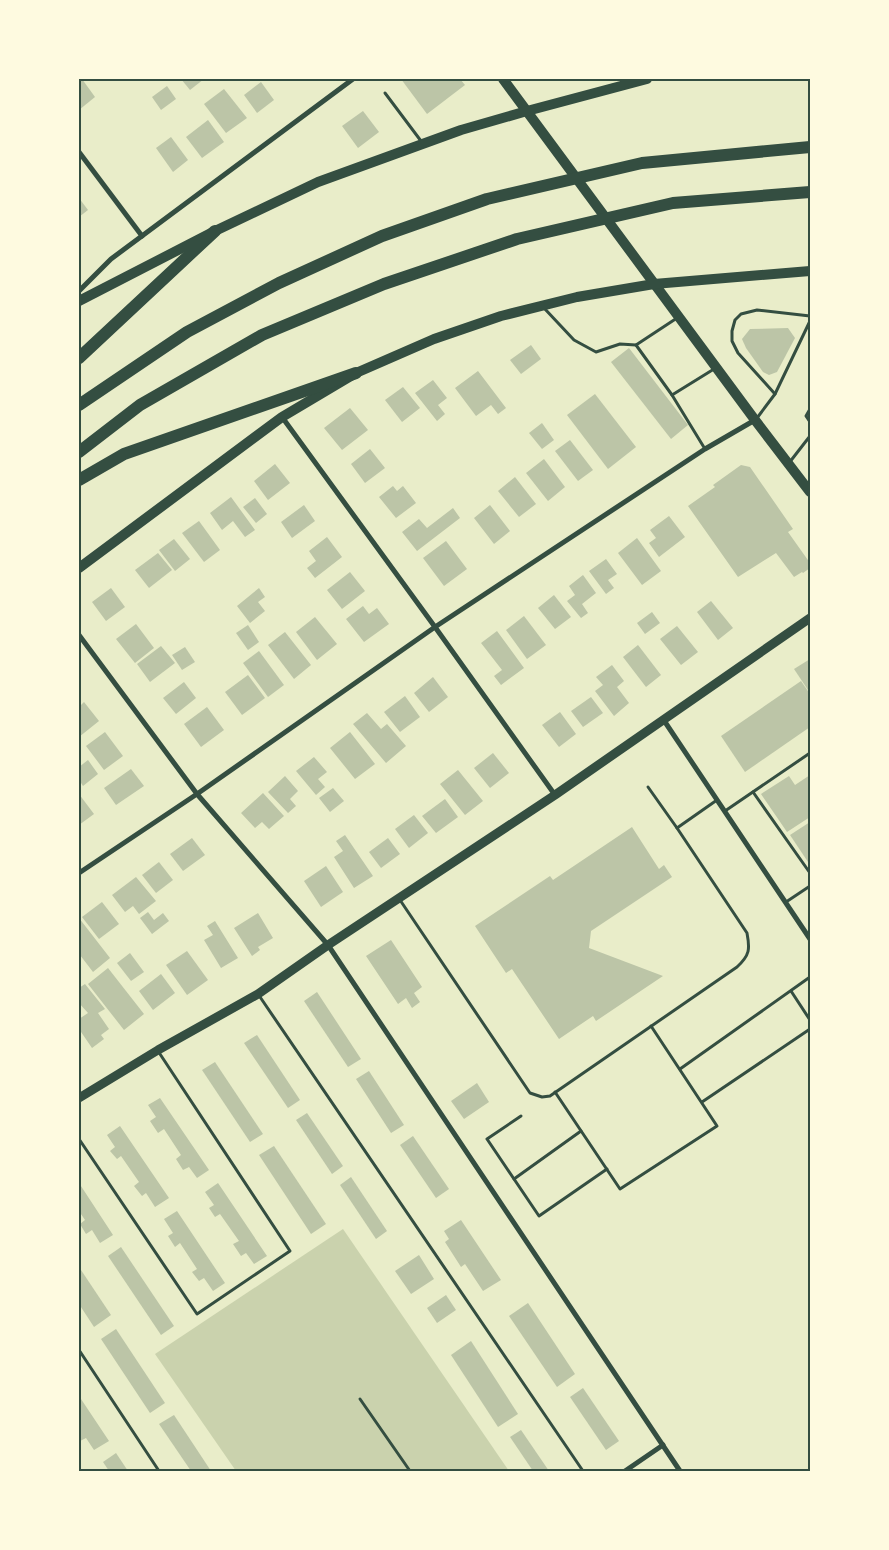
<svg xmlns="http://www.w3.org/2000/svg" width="889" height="1550" viewBox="0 0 889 1550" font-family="Overpass,sans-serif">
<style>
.green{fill:#cad2ad}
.building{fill:#bcc5a7}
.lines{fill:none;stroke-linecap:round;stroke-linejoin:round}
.service{stroke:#344e41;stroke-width:3}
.minor{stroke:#344e41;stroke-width:5}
.tertiary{stroke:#344e41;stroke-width:9}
.secondary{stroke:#344e41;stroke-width:10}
.motorway{stroke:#344e41;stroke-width:12}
.neatline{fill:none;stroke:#344e41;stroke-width:2}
</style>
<rect width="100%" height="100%" fill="#e9edc9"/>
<path class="green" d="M343,1229L509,1471H236L155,1354Z"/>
<g class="building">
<path d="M79,79H82L95,97L79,110Z"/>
<path d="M181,79H204L190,90Z"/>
<path d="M401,79H460L465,85L427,114Z"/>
<path d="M261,82L274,100L257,113L244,95Z"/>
<path d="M167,86L176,99L161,110L152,97Z"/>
<path d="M224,89L247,118L226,133L204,104Z"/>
<path d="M363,111L379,132L358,148L342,126Z"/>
<path d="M208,120L224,142L202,158L186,137Z"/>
<path d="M171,137L188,160L173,172L156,148Z"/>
<path d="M79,198L88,210L79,217Z"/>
<path d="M788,328L795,338L777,372L769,375L763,372L746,348L742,339L750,329Z"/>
<path d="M531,345L541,359L521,374L510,360Z"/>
<path d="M629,348L688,425L671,439L611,362Z"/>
<path d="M478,371L506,408L498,414L491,405L476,416L455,388Z"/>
<path d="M433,380L447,398L438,405L445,414L437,421L415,393Z"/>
<path d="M403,387L420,408L402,422L385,400Z"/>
<path d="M595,394L636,447L608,469L567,415Z"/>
<path d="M350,408L368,430L342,450L324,428Z"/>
<path d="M542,423L554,440L542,449L529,433Z"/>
<path d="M570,440L593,470L578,481L555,451Z"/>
<path d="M370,449L385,468L365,483L351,464Z"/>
<path d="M544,459L565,487L548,501L526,473Z"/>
<path d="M275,464L290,483L268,500L254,481Z"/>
<path d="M741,465L750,467L793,529L788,532L810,563V568L803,573L802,572L794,577L776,553L738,577L688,506L715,487L713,485Z"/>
<path d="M515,477L536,504L519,517L498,491Z"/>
<path d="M393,486L397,491L403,486L416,503L396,518L379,497Z"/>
<path d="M231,497L255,530L245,537L233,521L222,530L210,513Z"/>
<path d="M255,498L267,514L256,523L243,507Z"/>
<path d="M304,505L315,521L292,538L281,522Z"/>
<path d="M490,505L510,531L494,544L474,518Z"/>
<path d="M453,508L460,518L417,551L402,532L419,519L427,528Z"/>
<path d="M669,516L685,537L659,557L649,543L656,538L650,530Z"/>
<path d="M199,521L220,550L204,562L182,533Z"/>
<path d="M327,537L342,557L315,578L307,568L316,561L309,551Z"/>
<path d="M637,538L661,571L642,585L618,553Z"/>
<path d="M174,539L190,559L175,571L159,550Z"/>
<path d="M446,541L467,569L444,586L423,558Z"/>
<path d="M158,553L172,570L149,588L135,570Z"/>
<path d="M606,559L617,574L608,580L614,588L606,594L589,571Z"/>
<path d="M350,572L365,591L342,609L327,590Z"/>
<path d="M583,575L596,593L582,604L588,613L581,618L567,601L575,595L569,586Z"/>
<path d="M111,588L125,607L106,621L92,602Z"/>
<path d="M259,588L265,597L258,602L265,611L250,623L237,606Z"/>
<path d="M554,595L571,617L555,629L538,608Z"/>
<path d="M711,601L733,628L718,640L697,612Z"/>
<path d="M363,606L369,614L377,608L389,624L364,642L346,619Z"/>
<path d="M652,612L660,623L645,634L637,623Z"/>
<path d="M524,616L546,645L527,659L506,630Z"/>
<path d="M315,617L337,644L317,660L296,632Z"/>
<path d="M136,624L154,648L135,663L116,639Z"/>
<path d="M248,625L259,642L248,650L236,633Z"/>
<path d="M677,626L698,652L681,665L660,639Z"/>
<path d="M497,631L524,668L501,685L494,676L502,670L481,643Z"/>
<path d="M285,632L311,665L294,679L268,645Z"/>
<path d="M638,645L661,675L646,687L623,657Z"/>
<path d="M161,646L175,663L150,682L137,664Z"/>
<path d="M185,647L195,662L182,670L172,655Z"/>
<path d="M259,651L284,685L268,697L243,663Z"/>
<path d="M810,659V693L794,669Z"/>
<path d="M612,665L624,681L617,687L629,703L614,716L595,691L603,685L596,677Z"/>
<path d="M248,675L265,698L242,715L225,692Z"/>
<path d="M433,677L448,697L429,712L414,693Z"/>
<path d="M801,681L810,694V727L745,772L721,736Z"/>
<path d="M184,682L196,698L176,714L163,698Z"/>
<path d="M405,696L420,717L400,732L384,712Z"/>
<path d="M591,697L603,713L583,727L571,711Z"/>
<path d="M84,702L99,721L79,737V707Z"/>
<path d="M207,707L224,730L201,747L184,724Z"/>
<path d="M560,712L576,734L559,747L542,725Z"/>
<path d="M367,713L381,729L387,724L406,746L386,763L353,724Z"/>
<path d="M105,732L123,756L104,770L86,746Z"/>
<path d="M350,732L375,764L355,779L330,748Z"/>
<path d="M493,753L509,773L490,788L474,768Z"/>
<path d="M314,757L327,772L318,779L325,787L316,795L296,771Z"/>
<path d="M88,760L98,774L83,786L79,780V767Z"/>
<path d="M131,769L144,786L116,805L104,788Z"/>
<path d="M458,770L483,801L465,815L440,784Z"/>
<path d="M810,775V817L787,832L761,794L789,776L795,785Z"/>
<path d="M285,776L298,791L290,799L296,806L288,813L268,792Z"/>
<path d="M333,788L344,801L330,812L319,798Z"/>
<path d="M263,793L284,816L269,829L262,822L255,828L241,813Z"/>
<path d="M79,794L94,814L79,825Z"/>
<path d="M445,799L458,817L436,833L422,816Z"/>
<path d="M414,815L428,833L409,848L395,829Z"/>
<path d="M810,822V865L790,835Z"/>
<path d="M632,827L659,869L664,865L672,877L591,931L589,948L663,976L596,1021L593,1016L559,1039L512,969L506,973L475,926L550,876L553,880Z"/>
<path d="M345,835L373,876L354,888L334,857L343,851L336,841Z"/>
<path d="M192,838L205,855L183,871L170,854Z"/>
<path d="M388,838L400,854L381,868L369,852Z"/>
<path d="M159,862L173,880L156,893L142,875Z"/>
<path d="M326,866L343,892L321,907L304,881Z"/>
<path d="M136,877L156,901L139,914L133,906L125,912L112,895Z"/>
<path d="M102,902L119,924L99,939L82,917Z"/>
<path d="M148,912L154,920L163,913L169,921L152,934L140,918Z"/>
<path d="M258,913L273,938L258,947L260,950L252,956L234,928Z"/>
<path d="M79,918L110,958L93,972L80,955L79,956Z"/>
<path d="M215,921L238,958L221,968L204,940L213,935L207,926Z"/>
<path d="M391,940L422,987L414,993L420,1002L412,1008L406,998L398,1004L366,956Z"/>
<path d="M187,951L208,980L187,995L166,965Z"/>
<path d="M130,953L144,972L131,981L117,963Z"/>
<path d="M108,968L144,1014L124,1030L88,984Z"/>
<path d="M161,974L175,993L153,1010L139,991Z"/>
<path d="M85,984L105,1009L98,1013L109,1029L101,1035L104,1039L92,1048L79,1029V1019L88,1013L79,1003V988Z"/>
<path d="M317,992L361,1059L348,1067L304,1001Z"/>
<path d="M257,1035L300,1100L288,1108L244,1043Z"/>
<path d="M215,1062L263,1134L250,1142L202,1070Z"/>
<path d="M369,1071L404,1125L391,1133L356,1079Z"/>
<path d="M477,1083L489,1102L464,1119L451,1101Z"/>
<path d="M160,1098L209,1170L197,1178L189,1167L183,1170L176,1159L181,1155L164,1129L158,1133L150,1121L156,1117L148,1105Z"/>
<path d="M307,1113L343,1166L332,1174L296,1120Z"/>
<path d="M120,1126L169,1198L155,1207L146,1193L142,1196L134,1186L139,1182L121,1156L117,1159L110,1151L115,1147L107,1135Z"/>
<path d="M413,1136L449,1189L436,1198L400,1145Z"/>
<path d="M274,1146L326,1224L311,1234L259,1155Z"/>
<path d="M351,1177L387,1231L376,1239L340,1185Z"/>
<path d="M79,1183L113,1235L100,1243L92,1230L86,1234L80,1224L85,1220L79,1211Z"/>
<path d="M218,1183L267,1256L254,1264L246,1253L241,1256L233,1244L239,1241L220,1214L215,1217L209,1208L214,1205L205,1192Z"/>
<path d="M177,1211L225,1283L213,1291L204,1278L199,1281L192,1272L197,1269L180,1243L175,1247L168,1236L173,1233L164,1219Z"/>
<path d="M461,1220L501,1280L483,1291L465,1264L461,1267L445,1242L449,1239L444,1231Z"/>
<path d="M121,1247L174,1326L161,1335L108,1256Z"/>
<path d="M419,1255L434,1279L411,1294L395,1271Z"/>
<path d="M79,1267L111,1315L94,1327L79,1304Z"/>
<path d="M446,1295L456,1310L437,1323L427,1308Z"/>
<path d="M528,1303L575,1374L557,1387L509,1316Z"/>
<path d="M116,1329L165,1403L150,1413L101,1339Z"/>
<path d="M471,1341L518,1414L498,1427L451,1355Z"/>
<path d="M583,1388L619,1441L606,1450L570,1397Z"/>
<path d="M79,1396L109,1441L94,1450L86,1438L80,1441L79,1439Z"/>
<path d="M174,1415L211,1471H191L159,1424Z"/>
<path d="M521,1430L549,1471H533L510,1437Z"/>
<path d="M116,1453L128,1471H109L103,1462Z"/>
</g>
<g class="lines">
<g class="service">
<path d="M385,93L421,141"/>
<path d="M544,308L574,340L596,352L620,344L636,345L677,318"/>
<path d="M636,345L672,395L705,449"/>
<path d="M775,394L738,353L732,341V331L735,320L741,314L757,310L810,316"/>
<path d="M672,395L714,369"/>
<path d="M810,409L806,416L810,422"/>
<path d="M757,418L775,394L810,321"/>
<path d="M789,463L810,436"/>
<path d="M648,787L677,828"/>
<path d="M753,792L810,873"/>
<path d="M725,811L810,753"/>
<path d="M400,900L530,1093L542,1097L550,1096L737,967C750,955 750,949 747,933L677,828L717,800"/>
<path d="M786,902L810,886"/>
<path d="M791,991L810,1020"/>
<path d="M258,994L583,1471"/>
<path d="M680,1069L810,977"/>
<path d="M555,1092L620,1189L717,1126L651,1026"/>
<path d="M702,1102L810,1029"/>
<path d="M521,1116L487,1139L539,1216L607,1169"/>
<path d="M79,1139L197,1314L290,1251L158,1051"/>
<path d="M514,1179L581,1131"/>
<path d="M79,1350L159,1471"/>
<path d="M360,1399L410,1471"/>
</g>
<g class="minor">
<path d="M79,152L142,236"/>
<path d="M79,291L111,259L353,79"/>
<path d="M282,417L435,627L555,795"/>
<path d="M79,635L197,794L328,945L680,1471"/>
<path d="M663,719L810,939"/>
<path d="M79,873L197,794L435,627L705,449L755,420"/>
<path d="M625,1471L663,1445"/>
</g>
<path class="tertiary" d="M79,1098L158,1050L258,994L328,945L555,795L810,618"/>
<g class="secondary">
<path d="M503,79L755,420L810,492"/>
<path d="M79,301L215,231L318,182L461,130L527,111L647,79"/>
<path d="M79,568L282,417L356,373L434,339L501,316L577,297L654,284L810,271"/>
</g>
<g class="motorway">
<path d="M79,358L215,231"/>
<path d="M79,405L187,332L279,283L382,236L487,199L642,163L810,147"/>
<path d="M79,452L140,405L262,335L384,284L517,239L673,203L810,192"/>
<path d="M79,480L124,454L356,373"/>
</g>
</g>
<rect width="889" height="1550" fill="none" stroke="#fefae0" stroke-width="160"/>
<rect x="80" y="80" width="729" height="1390" class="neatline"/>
</svg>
